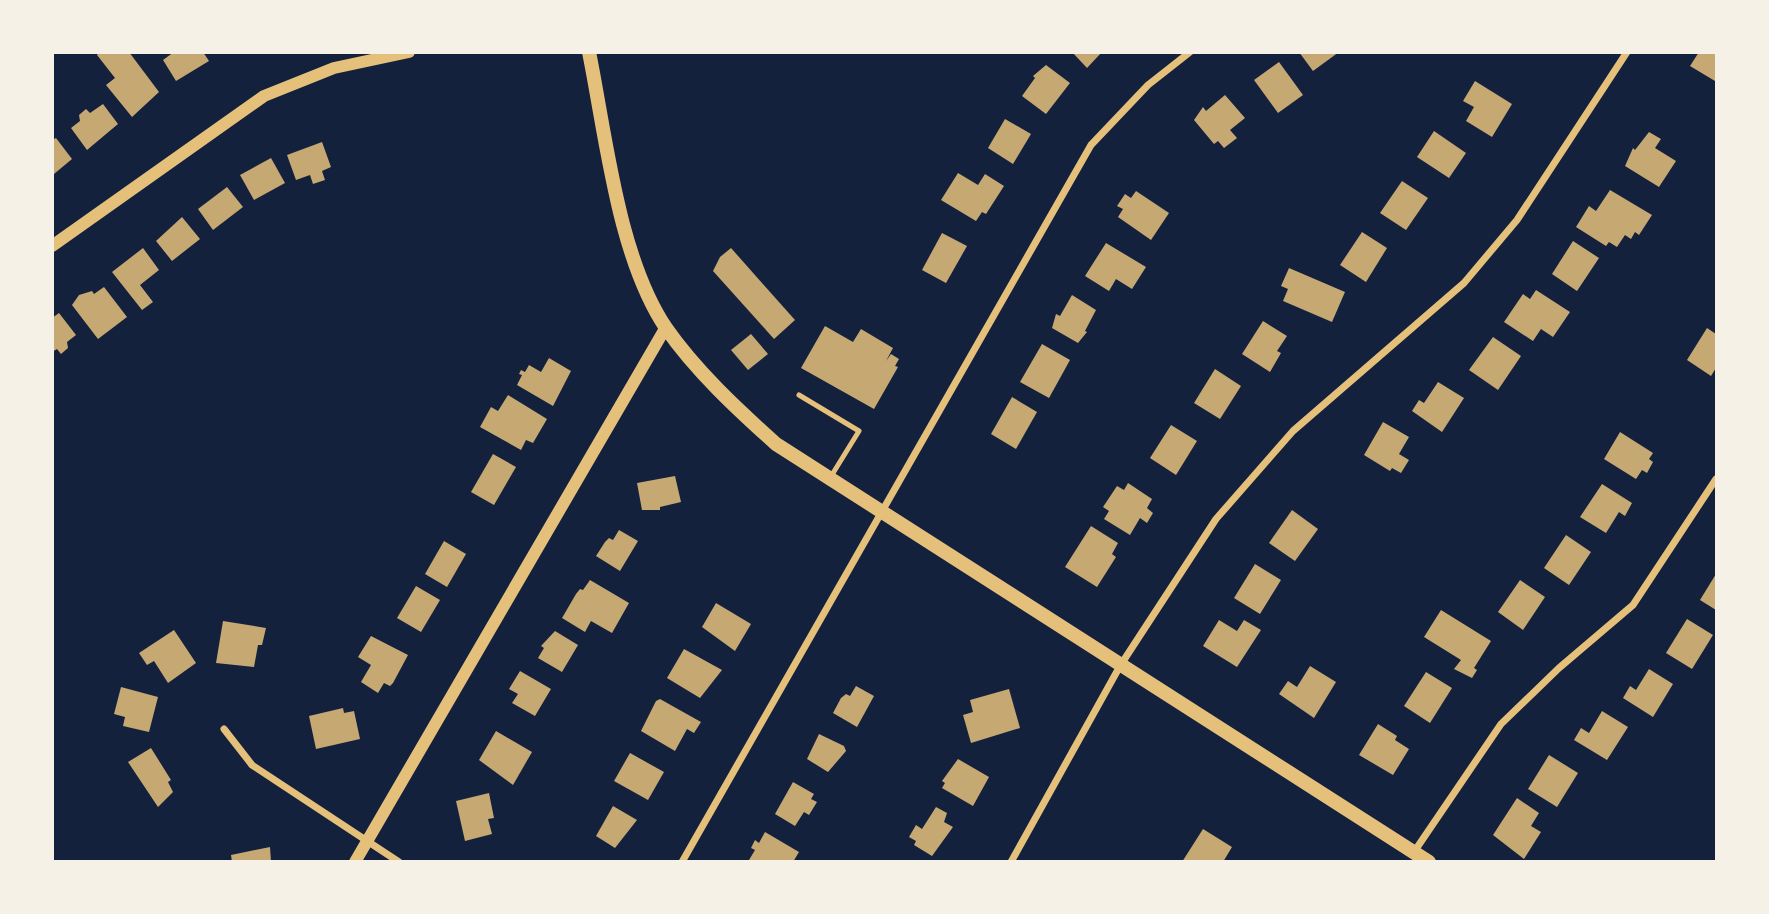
<svg xmlns="http://www.w3.org/2000/svg" width="1769" height="914" viewBox="0 0 1769 914" font-family="Raleway,sans-serif">
<style>
.building{fill:#c6a872}
.lines{fill:none;stroke-linecap:round;stroke-linejoin:round}
.service{stroke:#e5c07b;stroke-width:5}
.minor{stroke:#e5c07b;stroke-width:7}
.tertiary{stroke:#e5c07b;stroke-width:12}
.secondary{stroke:#e5c07b;stroke-width:14}
</style>
<rect width="100%" height="100%" fill="#14213d"/>
<g class="building">
<path d="M99,52H129L159,92L132,117L106,85L115,78L97,55Z"/>
<path d="M174,52H203L209,61L176,81L163,60Z"/>
<path d="M1072,52H1102L1087,68Z"/>
<path d="M1299,52H1339L1313,71Z"/>
<path d="M1699,52H1716L1715,81L1690,66Z"/>
<path d="M1279,62L1303,95L1278,113L1254,80Z"/>
<path d="M1046,65L1070,83L1046,114L1022,96L1035,78L1033,76Z"/>
<path d="M1475,81L1512,104L1492,137L1466,121L1474,107L1463,101Z"/>
<path d="M1225,95L1245,118L1230,130L1237,138L1224,148L1218,141L1214,144L1194,120L1203,107L1206,111Z"/>
<path d="M103,104L118,124L87,150L71,128L80,121L79,115L86,109L90,113Z"/>
<path d="M1005,119L1031,134L1013,164L988,148Z"/>
<path d="M1434,131L1466,153L1449,178L1417,157Z"/>
<path d="M1649,132L1661,139L1655,148L1676,161L1659,187L1625,166L1633,148L1635,150Z"/>
<path d="M56,138L72,159L54,174L52,140Z"/>
<path d="M322,142L331,167L322,171L325,180L313,184L310,175L296,180L287,155Z"/>
<path d="M271,158L285,183L254,200L240,175Z"/>
<path d="M958,173L978,185L985,174L1004,186L986,214L982,212L976,221L941,200Z"/>
<path d="M1402,181L1428,198L1406,230L1380,213Z"/>
<path d="M227,187L243,207L213,230L198,209Z"/>
<path d="M1610,190L1652,215L1639,235L1635,232L1631,239L1625,235L1617,247L1609,242L1606,246L1576,227L1589,206L1596,211Z"/>
<path d="M1136,191L1169,213L1151,240L1118,217L1123,209L1117,206L1125,194L1131,198Z"/>
<path d="M182,217L200,239L172,261L156,241Z"/>
<path d="M1362,232L1387,248L1366,282L1340,265Z"/>
<path d="M942,233L967,246L946,283L922,270Z"/>
<path d="M1573,241L1599,258L1577,291L1552,274Z"/>
<path d="M1106,243L1146,267L1132,289L1116,279L1109,291L1085,276Z"/>
<path d="M143,248L159,270L140,285L153,302L142,310L112,272Z"/>
<path d="M731,248L795,320L774,339L713,271L720,257Z"/>
<path d="M1289,268L1345,292L1332,322L1283,301L1288,289L1281,286Z"/>
<path d="M104,287L127,317L98,339L72,305L79,295L92,291L94,294Z"/>
<path d="M1536,290L1570,312L1553,337L1541,329L1533,341L1504,322L1523,294L1530,299Z"/>
<path d="M1072,295L1096,310L1085,331L1087,332L1078,343L1052,328L1056,314L1060,316Z"/>
<path d="M59,313L76,335L67,342L68,348L61,354L57,349L52,352V318Z"/>
<path d="M1263,321L1287,336L1277,351L1281,353L1270,372L1242,354Z"/>
<path d="M825,326L853,342L861,329L893,348L886,361L891,354L899,359L895,366L898,367L874,409L801,368Z"/>
<path d="M1707,328L1716,334V368L1711,376L1687,360Z"/>
<path d="M751,334L768,354L748,370L731,350Z"/>
<path d="M1493,337L1521,356L1498,390L1469,370Z"/>
<path d="M1042,344L1070,360L1049,398L1020,382Z"/>
<path d="M549,358L571,371L553,406L517,385L522,375L519,374L521,370L525,372L529,365L541,372Z"/>
<path d="M1215,369L1241,386L1220,419L1194,403Z"/>
<path d="M1438,382L1464,398L1442,432L1412,411L1419,400L1424,403Z"/>
<path d="M508,395L547,419L533,443L526,440L521,450L480,427L491,407L498,411Z"/>
<path d="M1012,397L1037,412L1016,449L991,434Z"/>
<path d="M1383,422L1409,437L1399,454L1409,460L1401,473L1392,468L1390,471L1364,455Z"/>
<path d="M1171,425L1197,441L1176,475L1150,458Z"/>
<path d="M1620,432L1653,453L1649,459L1653,462L1647,473L1642,470L1636,479L1604,459Z"/>
<path d="M493,454L516,467L494,505L471,492Z"/>
<path d="M675,476L681,502L660,507V510H642L637,483Z"/>
<path d="M1128,483L1152,499L1147,508L1153,513L1147,523L1140,518L1130,535L1104,519L1109,511L1103,507L1117,486L1124,490Z"/>
<path d="M1602,484L1632,503L1625,516L1619,512L1606,533L1580,517Z"/>
<path d="M1292,510L1318,529L1295,561L1269,543Z"/>
<path d="M1091,526L1118,543L1112,554L1116,557L1097,587L1065,567Z"/>
<path d="M619,530L638,541L620,571L596,556L605,542L609,538L613,540Z"/>
<path d="M1566,535L1591,552L1569,585L1544,568Z"/>
<path d="M444,541L466,554L447,587L425,574Z"/>
<path d="M1255,564L1281,580L1260,614L1234,598Z"/>
<path d="M1716,574V610L1700,600Z"/>
<path d="M590,580L629,603L612,633L591,621L585,632L562,618L576,594L580,589L583,590Z"/>
<path d="M1520,580L1545,597L1523,630L1498,612Z"/>
<path d="M416,586L440,600L421,632L397,618Z"/>
<path d="M716,603L751,624L735,651L702,627Z"/>
<path d="M1441,610L1491,641L1474,668L1477,670L1472,678L1454,669L1461,660L1424,637Z"/>
<path d="M1687,619L1713,635L1692,669L1666,653Z"/>
<path d="M1219,620L1237,631L1244,620L1261,630L1237,667L1203,646Z"/>
<path d="M223,621L266,628L262,645H258L254,667L216,663Z"/>
<path d="M174,630L196,663L168,683L154,661L147,665L139,653Z"/>
<path d="M555,631L578,645L562,672L538,658L544,648L541,646Z"/>
<path d="M371,636L408,655L393,683L390,686L384,683L378,693L361,682L371,665L358,657Z"/>
<path d="M684,649L722,670L700,698L667,678Z"/>
<path d="M1310,666L1336,682L1314,718L1279,694L1288,681L1297,687Z"/>
<path d="M1649,669L1673,684L1653,717L1623,698L1630,686L1636,690Z"/>
<path d="M520,671L551,689L535,716L512,703L518,694L509,689Z"/>
<path d="M1426,672L1452,688L1430,723L1404,706Z"/>
<path d="M856,686L874,696L857,727L833,713L841,698L846,694L850,696Z"/>
<path d="M121,687L158,697L149,732L123,726L125,717L114,714Z"/>
<path d="M1009,689L1020,728L971,743L963,715L973,712L970,700Z"/>
<path d="M660,699L701,722L694,733L687,729L675,751L641,731L656,701Z"/>
<path d="M343,708L344,713L354,711L360,739L316,749L309,716Z"/>
<path d="M1602,711L1628,727L1607,760L1574,740L1581,728L1589,733Z"/>
<path d="M1378,724L1397,736L1395,740L1409,749L1393,775L1359,755Z"/>
<path d="M496,731L532,752L513,785L479,760Z"/>
<path d="M819,734L844,746L846,751L828,772L807,759Z"/>
<path d="M151,748L171,780L168,782L173,792L158,807L128,762Z"/>
<path d="M630,753L664,772L648,800L614,781Z"/>
<path d="M1549,755L1578,773L1557,807L1528,789Z"/>
<path d="M958,759L989,777L973,806L942,788L945,783L942,781Z"/>
<path d="M793,782L814,794L811,799L817,802L809,815L804,812L795,826L775,814Z"/>
<path d="M489,793L494,818L488,819L492,834L465,841L456,801Z"/>
<path d="M1517,798L1539,813L1531,826L1541,832L1524,859L1493,835Z"/>
<path d="M613,806L637,820L615,848L596,836Z"/>
<path d="M936,807L947,813L944,822L953,827L932,856L914,845L916,841L909,837L916,825L922,829Z"/>
<path d="M1203,829L1232,847L1223,862H1182Z"/>
<path d="M765,832L799,852L793,862L749,860L755,850L751,848L755,840L759,843Z"/>
<path d="M270,847L271,862H232L231,855Z"/>
</g>
<g class="lines">
<path class="service" d="M799,395L859,431L830,478"/>
<g class="minor">
<path d="M224,729L252,765L399,862"/>
<path d="M1414,852L1501,724L1559,668L1633,605L1716,479"/>
<path d="M682,862L1091,145L1148,85L1190,52"/>
<path d="M1011,862L1120,666L1216,519L1293,431L1464,283L1517,220L1627,52"/>
</g>
<g class="tertiary">
<path d="M52,246L264,96L334,68L409,52"/>
<path d="M355,862L666,327"/>
</g>
<path class="secondary" d="M589,52C606,136 618,257 666,328C696,371 737,409 776,444L1429,862"/>
</g>
<rect width="1769" height="914" fill="none" stroke="#f6f1e7" stroke-width="108"/>
</svg>
